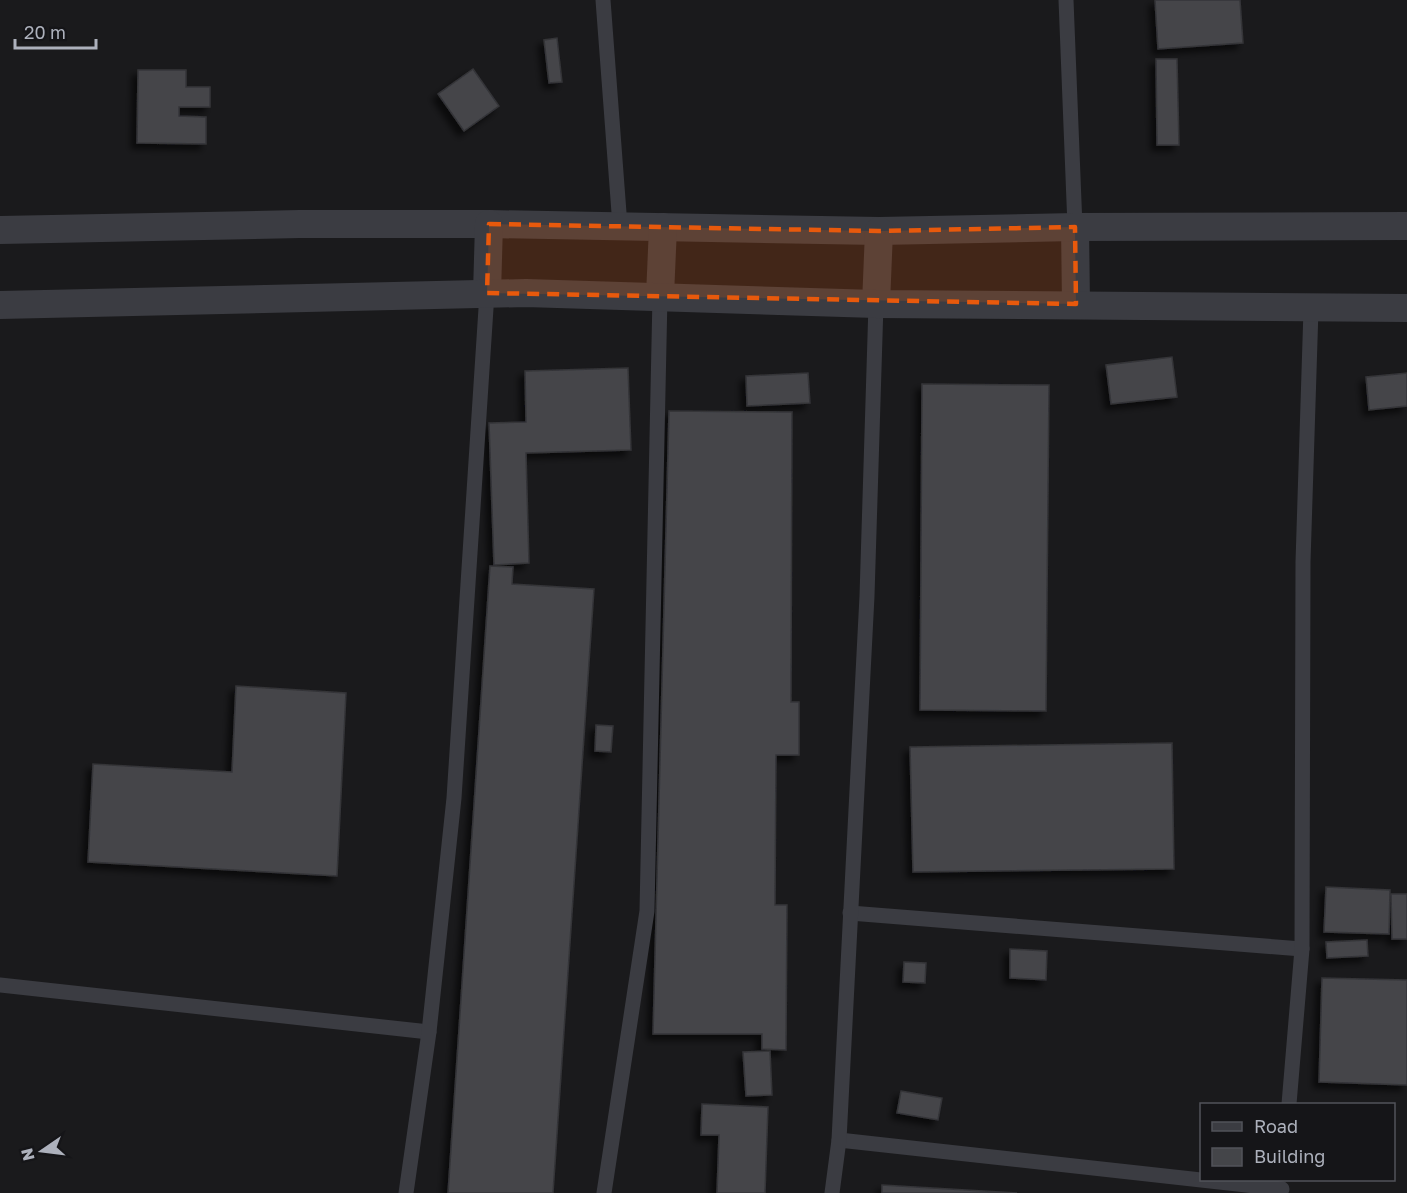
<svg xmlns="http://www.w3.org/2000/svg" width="1407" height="1193" viewBox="0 0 1407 1193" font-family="'Golos Text',sans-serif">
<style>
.building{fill:#444549;stroke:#343438;stroke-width:1.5;filter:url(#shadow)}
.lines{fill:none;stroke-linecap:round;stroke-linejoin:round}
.lane{stroke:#3b3c42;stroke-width:15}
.street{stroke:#3b3c42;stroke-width:28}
.marked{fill:#e8590c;fill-opacity:0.2;stroke:#e8590c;stroke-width:4.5;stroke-dasharray:12 8;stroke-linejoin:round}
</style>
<defs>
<filter id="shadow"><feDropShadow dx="-5.5" dy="5.5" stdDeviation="3" flood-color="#0009"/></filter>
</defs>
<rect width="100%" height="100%" fill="#1a1a1c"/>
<g class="building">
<path d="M1155,0H1240L1243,43L1158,49Z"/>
<path d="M557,38L562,82L549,83L544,40Z"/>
<path d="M1156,59H1177L1179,145H1157Z"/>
<path d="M473,69L499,106L464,131L438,94Z"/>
<path d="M138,70H186V87H210V107H179V116L206,117V144L137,143Z"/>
<path d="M1172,357L1177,397L1111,404L1106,365Z"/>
<path d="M628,368L631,450L526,453L529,563L494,565L489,423L526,422L525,371Z"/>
<path d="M808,373L810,403L747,406L746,376Z"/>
<path d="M1407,373V406L1369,410L1366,377Z"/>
<path d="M922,384L1049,385L1046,711L920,710Z"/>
<path d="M669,411L792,412L791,702H799V755H776L775,905H787L786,1050L762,1049V1034H653Z"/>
<path d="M490,566L513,567L512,584L594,589L553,1193H448Z"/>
<path d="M236,686L346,693L337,876L88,862L93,764L232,772Z"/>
<path d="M596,725L613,726L611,752L595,751Z"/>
<path d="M1172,743L1174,869L913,872L910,747Z"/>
<path d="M1326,887L1390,890L1389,934L1324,932Z"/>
<path d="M1391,894H1407V939H1392Z"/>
<path d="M1367,940L1368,956L1327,958L1326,942Z"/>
<path d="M1010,949L1047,951L1046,980L1010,978Z"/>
<path d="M904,962L926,963L925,983L903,982Z"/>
<path d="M1322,978L1407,980V1085L1319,1082Z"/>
<path d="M770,1051L772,1095L746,1096L743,1052Z"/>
<path d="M901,1091L942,1098L938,1120L897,1113Z"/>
<path d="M702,1104L768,1107L765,1193H717L719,1135H701Z"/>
<path d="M882,1185L1017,1193H882Z"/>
</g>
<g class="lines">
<g class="lane">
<path d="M603,0L620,226"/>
<path d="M1066,0L1075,227"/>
<path d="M850,913L1302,949"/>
<path d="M0,985L429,1032"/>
<path d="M1289,1104L1302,949L1303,562L1311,309"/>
<path d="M839,1140L1282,1189"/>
<path d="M406,1193L429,1032L454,798L487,293"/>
<path d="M604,1193L647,911L660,296"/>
<path d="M832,1193L839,1140L867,596L876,304"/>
</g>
<g class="street">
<path d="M1075,227L1076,304"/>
<path d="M0,230L300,224H489L879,231L1075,227L1407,226"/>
<path d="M487,293L489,224"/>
<path d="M660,296L663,227"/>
<path d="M876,304L879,231"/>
<path d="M0,305L526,293L876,304L1407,308"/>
</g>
</g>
<path class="marked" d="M489,224L879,231L1075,227L1076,304L487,293Z"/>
<rect x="1200" y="1103" width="195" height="78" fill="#151518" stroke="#52535a" stroke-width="1.5"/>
<rect x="1212" y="1122" width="30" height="9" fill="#3b3c42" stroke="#52535a" stroke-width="1.5"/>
<text x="1254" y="1133" font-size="18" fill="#adb1bc">Road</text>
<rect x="1212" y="1148" width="30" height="18" fill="#444549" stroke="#52535a" stroke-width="1.5"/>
<text x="1254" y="1163" font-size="18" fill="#adb1bc">Building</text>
<g transform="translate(42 1151) rotate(256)" stroke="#151518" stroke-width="4.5" paint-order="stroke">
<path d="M0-4.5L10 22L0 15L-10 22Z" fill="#adb1bc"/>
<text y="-9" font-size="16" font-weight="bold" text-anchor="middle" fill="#adb1bc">N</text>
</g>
<path d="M15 39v9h81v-9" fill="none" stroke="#adb1bc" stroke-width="3"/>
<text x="24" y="39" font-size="18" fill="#adb1bc" stroke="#151518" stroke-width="4.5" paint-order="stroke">20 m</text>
</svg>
